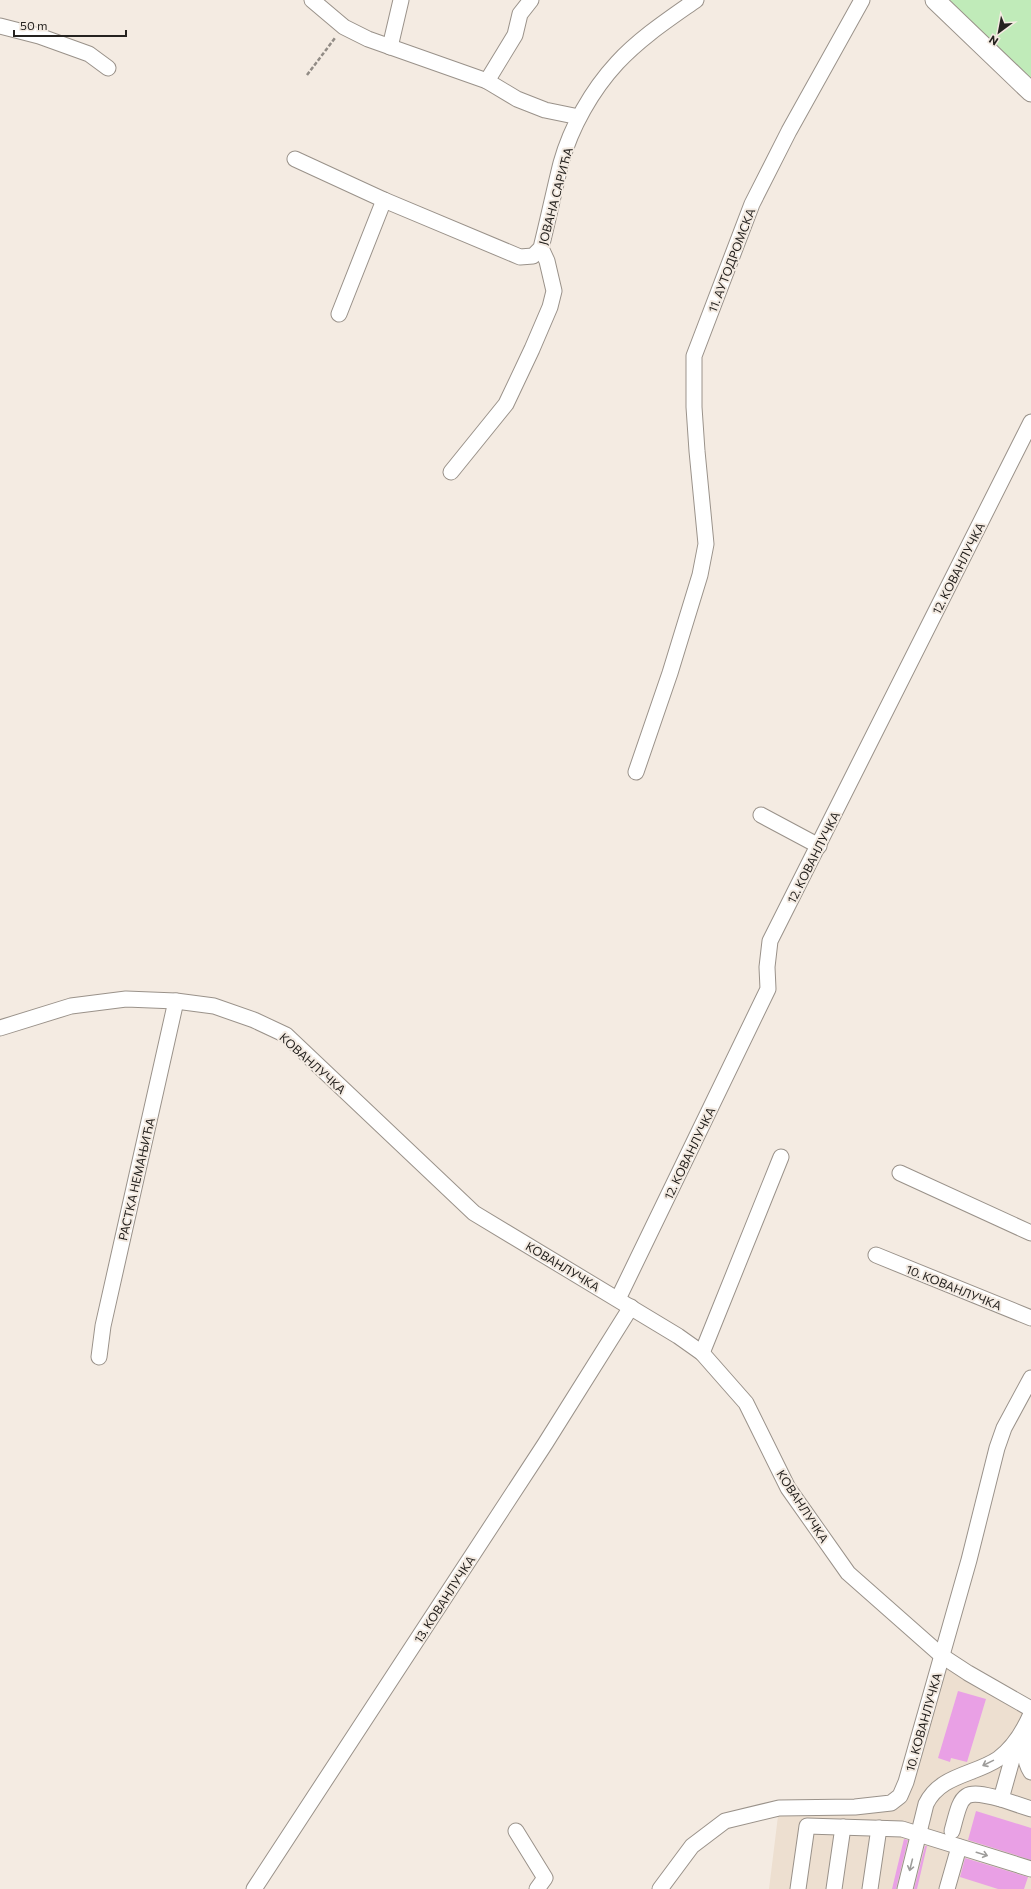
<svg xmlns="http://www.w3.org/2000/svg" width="1031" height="1889" viewBox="0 0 1031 1889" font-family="Commissioner,sans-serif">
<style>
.built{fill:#eddfd0}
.green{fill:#c0ebb9}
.building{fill:#e9a0e5}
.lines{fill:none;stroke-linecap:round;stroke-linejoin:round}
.minor-casing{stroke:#9a928a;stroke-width:17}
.major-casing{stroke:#9a928a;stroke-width:21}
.path{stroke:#918b85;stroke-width:2.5;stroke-dasharray:4 2;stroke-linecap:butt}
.minor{stroke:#fff;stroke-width:15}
.major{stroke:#fff;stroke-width:19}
.oneway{stroke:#9d9c9a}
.labels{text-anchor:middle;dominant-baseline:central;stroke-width:4;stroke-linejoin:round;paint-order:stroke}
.street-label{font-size:12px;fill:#25221f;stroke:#f4ebe2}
</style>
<rect width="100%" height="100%" fill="#f4ebe2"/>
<path class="built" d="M942,1656L1031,1709V1889H769L779,1808L891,1803Z"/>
<path class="green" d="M935,0H1031V92Z"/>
<g class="building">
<path d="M958,1691L986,1699L967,1762L951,1758L950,1762L938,1758Z"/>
<path d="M976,1811L1031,1828V1860L968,1840Z"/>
<path d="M904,1839L908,1840L896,1889H892Z"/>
<path d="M925,1846H927L917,1889H914Z"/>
<path d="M965,1858L1028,1877L1024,1889H998L960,1877Z"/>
</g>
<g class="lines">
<defs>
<g id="minor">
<path d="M312,0L344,27L368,39L487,81L517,99L545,110L579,117"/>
<path d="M0,26L39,36L89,54L108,68"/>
<path d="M390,47L401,0"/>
<path d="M487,81L515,35L520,14L531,0"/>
<path d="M295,159L384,200L520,257L533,256L541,248C548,220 554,191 561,163C571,127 592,90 617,63C640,38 669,19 696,0"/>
<path d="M339,314L384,200"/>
<path d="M451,472L506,404L532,349L550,307L554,291L547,261L541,248"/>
<path d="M636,772L670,673L700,575L706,544L697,451L694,407V356L752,204L789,131L862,0"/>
<path d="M761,815L819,846"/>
<path d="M0,1028L71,1006L126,999L176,1001L214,1006L254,1020L286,1035L474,1213L678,1336L702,1353L746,1403L788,1488L848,1573L942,1656L968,1673L1031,1709"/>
<path d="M900,1173L1031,1233"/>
<path d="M876,1255L1031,1318"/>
<path d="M618,1299L768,989L767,967L770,941L1031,422"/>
<path d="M702,1353L781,1157"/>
<path d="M99,1357L103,1326L176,1001"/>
<path d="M1028,1733C1024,1747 1023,1760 1031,1772"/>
<path d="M1017,1742L1001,1799L1031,1809"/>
<path d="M516,1831L545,1878L537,1889"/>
<path d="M952,1831C962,1794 961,1788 1001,1799"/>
<path d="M254,1889L545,1444L631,1307"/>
<path d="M660,1889L692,1846L725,1821L779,1808L855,1807L891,1803L900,1796L906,1782L969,1560L997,1448L1004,1428L1031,1378"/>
<path d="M798,1889L807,1826L902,1829L1031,1869"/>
<path d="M834,1889L843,1827"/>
<path d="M870,1889L879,1828"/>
<path d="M905,1889L926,1804C940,1775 974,1775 998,1759C1013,1748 1024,1730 1031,1714"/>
<path d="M947,1889L959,1847"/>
</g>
<path id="major" d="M935,0L1031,92"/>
</defs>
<use href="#minor" class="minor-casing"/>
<use href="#major" class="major-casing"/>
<path class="path" d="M307,75L335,38"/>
<use href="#minor" class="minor"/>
<use href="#major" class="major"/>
</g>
<defs><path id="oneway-shaft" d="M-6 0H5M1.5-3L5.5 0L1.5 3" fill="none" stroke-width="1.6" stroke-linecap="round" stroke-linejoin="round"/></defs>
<g class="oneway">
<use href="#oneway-shaft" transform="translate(988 1763) rotate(154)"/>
<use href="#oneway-shaft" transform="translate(982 1854) rotate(17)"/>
<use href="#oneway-shaft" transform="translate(911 1865) rotate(104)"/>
</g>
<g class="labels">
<g class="street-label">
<text transform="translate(555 196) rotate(-75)">ЈОВАНА САРИЋА</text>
<text transform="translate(731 260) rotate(-69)">11. АУТОДРОМСКА</text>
<text transform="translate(958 568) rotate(-63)">12. КОВАНЛУЧКА</text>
<text transform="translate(813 857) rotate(-63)">12. КОВАНЛУЧКА</text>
<text transform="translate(313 1063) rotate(42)">КОВАНЛУЧКА</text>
<text transform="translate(689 1153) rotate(-64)">12. КОВАНЛУЧКА</text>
<text transform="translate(136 1179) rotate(-77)">РАСТКА НЕМАЊИЋА</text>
<text transform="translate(563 1266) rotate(31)">КОВАНЛУЧКА</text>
<text transform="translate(954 1287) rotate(22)">10. КОВАНЛУЧКА</text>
<text transform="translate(803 1506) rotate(57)">КОВАНЛУЧКА</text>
<text transform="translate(444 1599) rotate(-57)">13. КОВАНЛУЧКА</text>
<text transform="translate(923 1722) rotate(-74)">10. КОВАНЛУЧКА</text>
</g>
</g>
<g transform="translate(999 32) rotate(212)" stroke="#f4ebe2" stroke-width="3" paint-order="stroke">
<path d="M0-3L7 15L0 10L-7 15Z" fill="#25221f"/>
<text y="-6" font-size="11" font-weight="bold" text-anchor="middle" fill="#25221f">N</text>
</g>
<path d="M14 30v6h112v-6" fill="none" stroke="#25221f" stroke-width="2"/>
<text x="20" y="30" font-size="12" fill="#25221f" stroke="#f4ebe2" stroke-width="3" paint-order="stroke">50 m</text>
</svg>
